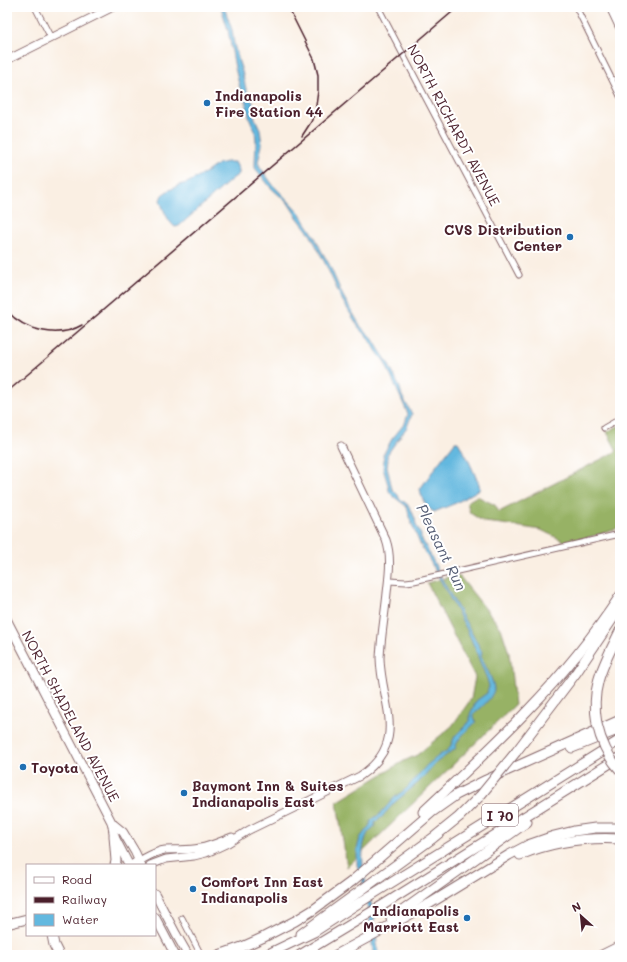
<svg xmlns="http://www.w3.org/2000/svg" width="627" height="962" viewBox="0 0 627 962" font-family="Mali,sans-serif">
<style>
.forest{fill:#97b265;stroke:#706848}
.water{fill:#63b8df;stroke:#566c85}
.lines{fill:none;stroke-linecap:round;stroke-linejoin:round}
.street-casing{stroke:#88686b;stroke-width:7}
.secondary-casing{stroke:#88686b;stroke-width:9}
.primary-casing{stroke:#88686b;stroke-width:10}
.highway-casing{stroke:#88686b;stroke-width:11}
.street{stroke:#fff;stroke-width:5}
.secondary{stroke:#fff;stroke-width:7}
.primary{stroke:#fff;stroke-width:8}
.highway{stroke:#fff;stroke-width:9}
.rail{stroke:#4a1f2b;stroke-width:1.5}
.highway-bridge-casing{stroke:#88686b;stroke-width:11;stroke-linecap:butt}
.highway-bridge{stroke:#fff;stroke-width:9}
.poi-dot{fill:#1f6fb2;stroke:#fff;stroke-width:1.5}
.labels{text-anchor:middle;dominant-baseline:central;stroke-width:4;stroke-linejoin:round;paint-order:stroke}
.shield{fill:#fff;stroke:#80626b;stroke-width:1}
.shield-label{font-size:13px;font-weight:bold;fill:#4a1f2b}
.poi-label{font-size:14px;font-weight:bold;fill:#4a1f2b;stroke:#fff;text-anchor:start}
.street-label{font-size:14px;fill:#4a1f2b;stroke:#fff}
.water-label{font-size:15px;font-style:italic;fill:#545c73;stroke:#fff}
</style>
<rect width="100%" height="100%" fill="#fff"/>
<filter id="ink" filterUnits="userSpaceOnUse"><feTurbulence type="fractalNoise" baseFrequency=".025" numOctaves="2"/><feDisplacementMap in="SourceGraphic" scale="8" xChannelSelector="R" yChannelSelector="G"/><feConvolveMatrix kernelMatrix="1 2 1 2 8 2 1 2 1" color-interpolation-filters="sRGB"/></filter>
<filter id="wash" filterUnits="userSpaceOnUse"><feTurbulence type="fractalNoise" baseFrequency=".012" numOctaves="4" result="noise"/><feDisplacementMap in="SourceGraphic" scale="16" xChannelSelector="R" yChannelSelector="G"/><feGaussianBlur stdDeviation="0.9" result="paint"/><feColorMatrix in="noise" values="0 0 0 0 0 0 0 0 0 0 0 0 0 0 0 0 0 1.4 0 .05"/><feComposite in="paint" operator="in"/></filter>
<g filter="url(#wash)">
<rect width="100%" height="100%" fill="#faefe3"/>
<g class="forest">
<path d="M620,425V526L614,530L568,543L541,530L502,524L484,522L470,513L467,502L477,496L495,505L499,512L617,451L607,432Z"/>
<path d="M452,576L460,577L501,628L509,653L515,705L347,867L337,802L404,761L417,755L452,726L471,699L475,677L427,583Z"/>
</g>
<g class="water">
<path d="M221,7H224L232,30L234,44L238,59L242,71L246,89L253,103L254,116L260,129L262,145L258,162L260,167L273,185L299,212L314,235L321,250L329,264L343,296L361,327L371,336L380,351L387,361L400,388L402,396L412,414L407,427L391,449L387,455L388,460L387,466L392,489L398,495L399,498L407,504L411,509L415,519L416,525L421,535V538L427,548L443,581L480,648L482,652L481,657C484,663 495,683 494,690C492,698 480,710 473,714L476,722C467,731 458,737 455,749L444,757L437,762L419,782L394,803L382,817L375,822V826C373,828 370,830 368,833C355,857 369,893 375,918L373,921L377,942L376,944L380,955H375L372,945L370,922L363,882L357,865V849L360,838L370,825L371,821L374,818L380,814L395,797L406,789L427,765L441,754L446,752L450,747L455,736L470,721V714L474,706L476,701L487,693L489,686L487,679L478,657L477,653L467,630L430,561L420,544L409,517L408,510L406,506L393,496L389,491L388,485L383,468L384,460L383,455L392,439L405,423L408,414L384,361L377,352L368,337L359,328L341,298L326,265L310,234L297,217L288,203L271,188L255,168V163L256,141L255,131L249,117L245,97L240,88L235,68L228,30Z"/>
<path d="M226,162H235L239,170V174L232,179L179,226L175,227C168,222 163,209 160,200L162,195L166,192L179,185L187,183L200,176L208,171L218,164Z"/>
<path d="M455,442H458L468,459L479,484L480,489L456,503L434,512C425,507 422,499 420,489L437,465Z"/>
</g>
</g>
<g filter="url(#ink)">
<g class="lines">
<defs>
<g id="street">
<path d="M35,7L51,38"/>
<path d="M378,7L519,275"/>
<path d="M576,7L620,96"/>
<path d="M604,428L620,419"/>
<path d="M389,581L406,582L414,581L620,534"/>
<path d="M182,918L201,955"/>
</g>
<g id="secondary">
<path d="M7,60L113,7"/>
<path d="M139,861C147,857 156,851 165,850C177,849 187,851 200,848C211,846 221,841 232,837"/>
<path d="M150,865L166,859L185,857L194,856L206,853L213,850L228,843L249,830L360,776C410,742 381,704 380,658C381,636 385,614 387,593C389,575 392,557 386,540L341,446"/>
<path d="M600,955L620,945"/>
</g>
<g id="primary">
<path d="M7,620L112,823L114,836L129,865"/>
<path d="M112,823L123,832L135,852L141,865"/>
<path d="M155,894L176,934L188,955"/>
<path d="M155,917L175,955"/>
</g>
<g id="highway">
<path d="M611,7L620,26"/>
<path d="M597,724C590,686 604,664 620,631"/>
<path d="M572,748L620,729"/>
<path d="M516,752L576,673L620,608"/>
<path d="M423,812C459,778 495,745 528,710C562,675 593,637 620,596"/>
<path d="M114,836L116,861L115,865"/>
<path d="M520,855C552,842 585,837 620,839"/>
<path d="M133,865L139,861"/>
<path d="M391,919L527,822"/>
<path d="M7,924L27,919"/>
<path d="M301,934L433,838L459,817L480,796"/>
<path d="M52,935L54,945L59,955"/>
<path d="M219,955L242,947L262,938L295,921L313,910L351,882L432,812L456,795L486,780L620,720"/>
<path d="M266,955L314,932L354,906L620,740"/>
<path d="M300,955L383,905L620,757"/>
<path d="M336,955L429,904L509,855L528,845L554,836L574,831L595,828H620"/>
</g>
</defs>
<use href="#street" class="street-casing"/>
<use href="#secondary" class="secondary-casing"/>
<use href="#primary" class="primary-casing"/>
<use href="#highway" class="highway-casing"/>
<use href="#street" class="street"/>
<use href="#secondary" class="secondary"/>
<use href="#primary" class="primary"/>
<use href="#highway" class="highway"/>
<g class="rail">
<path d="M288,7L314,59L318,75V91L315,113L311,122L302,136"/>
<path d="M7,311C25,331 58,339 82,325"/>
<path d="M7,392L458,7"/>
</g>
<defs>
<g id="highway-bridge">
<path d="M597,724C601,742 608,757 620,770"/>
<path d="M480,796L516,752"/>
</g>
</defs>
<use href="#highway-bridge" class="highway-bridge-casing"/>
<use href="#highway-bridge" class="highway-bridge"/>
</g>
</g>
<g class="poi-dot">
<circle cx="207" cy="103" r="4"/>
<circle cx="570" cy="237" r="4"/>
<circle cx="23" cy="767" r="4"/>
<circle cx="184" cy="793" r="4"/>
<circle cx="193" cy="889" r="4"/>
<circle cx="467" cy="918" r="4"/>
</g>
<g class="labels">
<rect class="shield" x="482" y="804" width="36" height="22" rx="3"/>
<g class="shield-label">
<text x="500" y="815">I 70</text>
</g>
<g class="poi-label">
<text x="215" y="95">Indianapolis<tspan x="215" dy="16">Fire Station 44</tspan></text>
<text x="562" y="229" text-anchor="end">CVS Distribution<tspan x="562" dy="16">Center</tspan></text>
<text x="31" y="767">Toyota</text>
<text x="192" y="785">Baymont Inn &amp; Suites<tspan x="192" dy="16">Indianapolis East</tspan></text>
<text x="201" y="881">Comfort Inn East<tspan x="201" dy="16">Indianapolis</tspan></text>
<text x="459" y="910" text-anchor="end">Indianapolis<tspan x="459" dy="16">Marriott East</tspan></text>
</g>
<g class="street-label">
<text transform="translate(454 125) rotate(62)">NORTH RICHARDT AVENUE</text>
<text transform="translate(71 716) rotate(62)">NORTH SHADELAND AVENUE</text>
</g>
<g class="water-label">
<text transform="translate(442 547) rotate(64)">Pleasant Run</text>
</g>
</g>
<rect width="627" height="962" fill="none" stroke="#fff" stroke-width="24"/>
<rect x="26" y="864" width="130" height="72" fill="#ffffff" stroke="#b7a5aa"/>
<rect x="34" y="877" width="20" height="6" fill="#ffffff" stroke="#b7a5aa"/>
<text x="62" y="884" font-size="12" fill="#4a1f2b">Road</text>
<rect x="34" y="897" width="20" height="6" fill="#4a1f2b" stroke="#b7a5aa"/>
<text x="62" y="904" font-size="12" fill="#4a1f2b">Railway</text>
<rect x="34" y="914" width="20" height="12" fill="#63b8df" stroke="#b7a5aa"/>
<text x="62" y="924" font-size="12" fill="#4a1f2b">Water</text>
<g transform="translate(581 916) rotate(333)" stroke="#ffffff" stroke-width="3" paint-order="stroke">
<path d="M0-3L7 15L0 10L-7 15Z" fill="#4a1f2b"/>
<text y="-6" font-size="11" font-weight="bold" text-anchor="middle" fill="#4a1f2b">N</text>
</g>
</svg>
